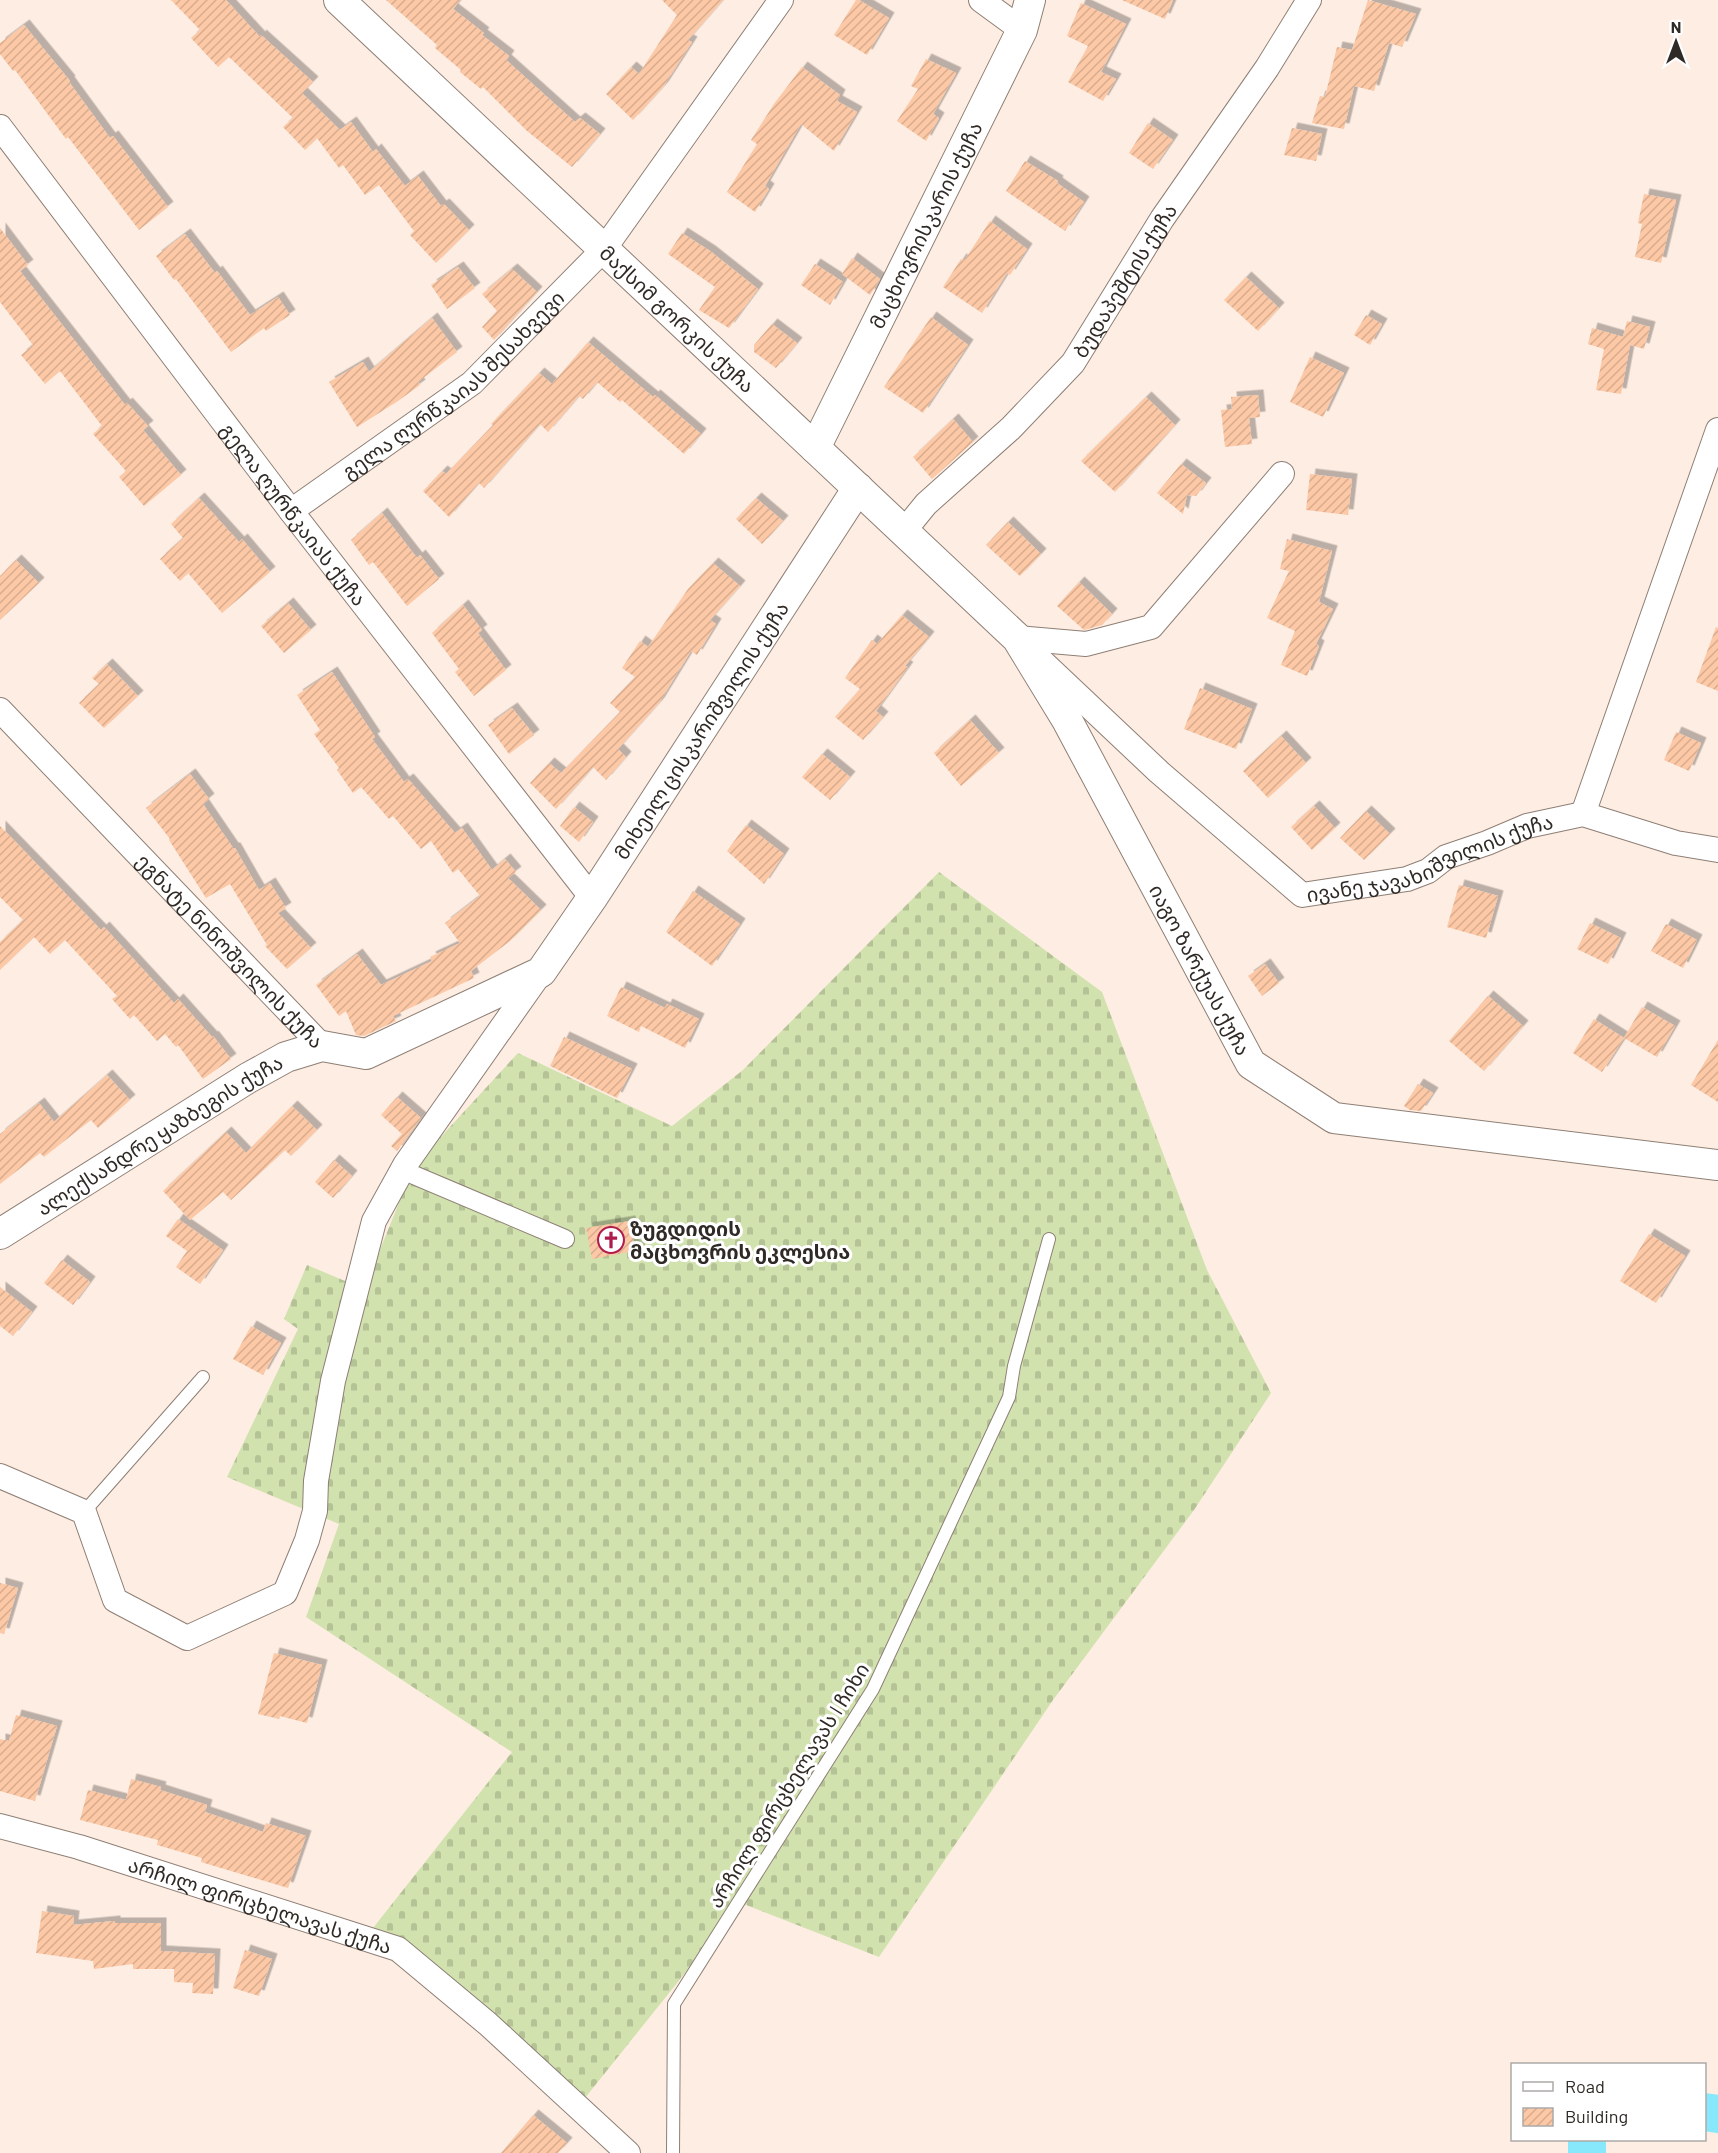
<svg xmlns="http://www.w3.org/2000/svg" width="1718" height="2153" viewBox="0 0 1718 2153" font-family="Barlow,'Noto Sans Georgian',sans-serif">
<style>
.cemetery{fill:url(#cemetery-stones)}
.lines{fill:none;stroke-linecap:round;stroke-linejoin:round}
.river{stroke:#87e8fb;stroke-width:38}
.building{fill:url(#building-hatch);filter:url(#shadow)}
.service-casing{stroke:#8e7f75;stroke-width:14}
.pedestrian-casing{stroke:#8e7f75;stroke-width:20}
.minor-casing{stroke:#8e7f75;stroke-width:26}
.tertiary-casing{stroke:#8e7f75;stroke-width:32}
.service{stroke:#fff;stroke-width:12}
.pedestrian{stroke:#fff;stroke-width:18}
.minor{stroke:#fff;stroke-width:24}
.tertiary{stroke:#fff;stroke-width:30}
.labels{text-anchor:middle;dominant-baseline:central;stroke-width:6;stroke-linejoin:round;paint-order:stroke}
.street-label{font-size:20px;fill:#302a26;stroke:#fff}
.poi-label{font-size:20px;font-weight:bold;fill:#302a26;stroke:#fff;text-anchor:start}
</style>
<defs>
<pattern id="cemetery-stones" width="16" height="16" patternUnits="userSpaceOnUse" patternTransform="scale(1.5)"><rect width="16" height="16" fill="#d1e2ae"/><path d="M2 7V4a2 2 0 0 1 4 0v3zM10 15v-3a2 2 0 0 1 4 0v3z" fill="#b4c296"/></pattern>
<pattern id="building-hatch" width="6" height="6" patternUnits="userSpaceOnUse" patternTransform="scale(1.5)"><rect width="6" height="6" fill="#fcc8a5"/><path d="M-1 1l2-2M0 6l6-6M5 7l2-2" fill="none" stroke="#d8ac8e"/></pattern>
<filter id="shadow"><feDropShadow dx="5.5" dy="-5.5" stdDeviation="0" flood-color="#0004"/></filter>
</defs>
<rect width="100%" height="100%" fill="#feede2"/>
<path class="cemetery" d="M939,872L1102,992L1207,1270L1271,1393L1194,1510L1053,1700L879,1957L741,1903L585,2098L479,2017L362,1942L512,1752L306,1617L339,1524L227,1477L298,1329L284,1319L307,1265L364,1289L414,1166L518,1053L672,1126L743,1070Z"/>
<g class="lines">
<g class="river">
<path d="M1704,2112L1718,2114"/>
<path d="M1587,2153V2140"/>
</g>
</g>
<g class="building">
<path d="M171,0H226L260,37L261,35L313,82L302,93L340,130L351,122L373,152L376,149L405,186L418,176L441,206L444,204L469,230L436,263L410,235L414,231L379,185L365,195L343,165L339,168L317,138L305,150L283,127L293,118L229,57L218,67L191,38L200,30Z"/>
<path d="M386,0H460L453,9L484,33L482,35L509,56L506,60L575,122L580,118L600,134L572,167L527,131L483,87L481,89L460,72L461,70L435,48L437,45Z"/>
<path d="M662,0H723L688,40L692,42L663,87L633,120L606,94L631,67L639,74L677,15Z"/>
<path d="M856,0H859L889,18L867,55L834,35Z"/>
<path d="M1122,0H1173L1165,19Z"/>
<path d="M1368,0L1416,14L1402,47L1389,43L1374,91L1354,86L1344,129L1312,123L1320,96L1325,97L1337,47L1352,50Z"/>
<path d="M1081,3L1126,24L1101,72L1116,79L1103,101L1068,82L1088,46L1067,36Z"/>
<path d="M24,25L70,81L69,82L110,138L113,136L168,207L139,230L68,137L66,139L15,70L13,71L0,54V43Z"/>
<path d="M926,59L956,73L933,114L939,118L926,141L897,121L918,89L911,86Z"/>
<path d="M802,67L840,95L837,101L857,112L834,151L801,124L765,186L769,189L755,212L727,192L757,144L751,140L774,104Z"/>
<path d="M1148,123L1173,140L1153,169L1129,153Z"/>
<path d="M1292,128L1322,134L1316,161L1284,155Z"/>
<path d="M1025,161L1058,181L1057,183L1084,202L1065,231L1006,191Z"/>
<path d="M1644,194L1676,200L1661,263L1635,257L1642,224L1638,223Z"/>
<path d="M990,221L1027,249L1010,275L1007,273L982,313L943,287L961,259L964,261Z"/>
<path d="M0,228L28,265L20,271L125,405L127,403L148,426L143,430L181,475L144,506L119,477L126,471L93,434L102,426L60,371L45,384L21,355L33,345L0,302Z"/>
<path d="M682,233L710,251L758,289L729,328L699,310L715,287L668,254Z"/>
<path d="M185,234L215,273L217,271L250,315L278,297L290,315L266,331L264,328L231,352L176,279L174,280L156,256Z"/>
<path d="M852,258L880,279L870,295L842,274Z"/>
<path d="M815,264L843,282L830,305L801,285Z"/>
<path d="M458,267L475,288L447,309L431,285Z"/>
<path d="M512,269L537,292L494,340L482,327L497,311L482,294Z"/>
<path d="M1246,277L1279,308L1258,331L1224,300Z"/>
<path d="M1366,315L1382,324L1370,345L1354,335Z"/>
<path d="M931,317L968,345L923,413L884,387Z"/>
<path d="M432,318L457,352L418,382L420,385L398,401L357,427L329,382L363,362L369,372Z"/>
<path d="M1627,321L1650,327L1644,349L1630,345L1621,394L1596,390L1604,349L1588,344L1592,328L1623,337Z"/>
<path d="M772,324L797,343L776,368L754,352V345Z"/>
<path d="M588,342L653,397L655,395L701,434L684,454L622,400L620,402L597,382L583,399L579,396L548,432L540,424L484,488L479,483L449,517L423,491L442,471L446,474L493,425L491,424L539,373L552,384Z"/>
<path d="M1310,357L1344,373L1323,417L1290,402Z"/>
<path d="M1258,395L1260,417L1249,418L1252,444L1225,447L1221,410L1232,409L1231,397Z"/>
<path d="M1146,397L1175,425L1115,492L1081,461Z"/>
<path d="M953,419L973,442L932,479L913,457Z"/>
<path d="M1181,464L1206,483L1196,496L1187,495L1183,514L1157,493Z"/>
<path d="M1310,474L1352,479L1348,515L1306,510Z"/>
<path d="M199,498L239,542L242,539L270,572L222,613L188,573L180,581L160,559L183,538L171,524Z"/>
<path d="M756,498L783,521L762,544L736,519Z"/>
<path d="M382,513L417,558L420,555L439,579L407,606L373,562L369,565L351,540Z"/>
<path d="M1008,522L1041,554L1020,576L986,545Z"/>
<path d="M1287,539L1332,551L1319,602L1333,609L1316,644L1319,646L1307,676L1281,665L1295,631L1267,618L1289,571L1280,569Z"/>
<path d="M16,560L39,583L0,620V576Z"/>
<path d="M713,563L740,586L710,620L716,624L697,655L691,651L659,703L618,749L626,757L606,780L593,767L556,809L530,783L549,763L561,773L620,712L610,703L635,677L622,668L640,641L648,647L688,589Z"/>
<path d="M1079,582L1112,614L1102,625L1084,630L1057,606Z"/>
<path d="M288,603L311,630L284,653L261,626Z"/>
<path d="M463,605L482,630L478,633L506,670L474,696L455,672L459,669L432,633Z"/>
<path d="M902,615L929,637L905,666L908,667L876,711L883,717L863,740L835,717L860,689L845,678L872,640L877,644Z"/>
<path d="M1716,627L1718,628V691L1696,682Z"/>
<path d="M107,664L138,696L104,728L79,703L99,684L92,678Z"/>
<path d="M332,672L375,737L372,739L404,782L408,779L455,833L462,828L492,870L505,859L516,872L508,878L541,910L510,941L471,971L474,978L393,1016L396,1021L364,1036L356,1035L346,1011L339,1016L316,985L357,954L381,985L432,961L430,957L460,943L445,923L480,896L458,869L453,873L431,841L421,849L393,816L389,819L361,787L353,793L337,770L339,768L314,734L320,730L297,695Z"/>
<path d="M1200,688L1252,709L1236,749L1184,729Z"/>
<path d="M512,708L534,735L509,754L488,725Z"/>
<path d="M970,720L999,753L961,786L934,753Z"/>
<path d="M1676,732L1701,743L1689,771L1664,760Z"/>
<path d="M1281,736L1306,763L1268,798L1243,771Z"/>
<path d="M822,754L850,777L830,800L802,777Z"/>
<path d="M190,774L209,799L203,804L233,848H235L259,890L270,883L286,908L278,913L311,948L287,969L265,946L267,945L230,884L206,898L169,840L170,839L146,808Z"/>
<path d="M1314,806L1335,828L1312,850L1291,827Z"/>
<path d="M574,807L593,822L579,842L560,826Z"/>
<path d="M1366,811L1390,834L1364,860L1340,838Z"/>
<path d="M746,825L784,854L764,884L727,851Z"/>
<path d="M0,826L101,930L104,927L174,1003L178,999L212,1037L213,1036L231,1059L203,1079L178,1045L176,1047L165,1034L157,1041L134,1015L130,1019L112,999L117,996L65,940L50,954L34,937L0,970V942L23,920L0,897Z"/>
<path d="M1459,885L1498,896L1486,938L1447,927Z"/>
<path d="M693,891L740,924L712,966L666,932Z"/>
<path d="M1590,923L1621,938L1608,964L1577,949Z"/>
<path d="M1666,924L1697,940L1683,968L1651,951Z"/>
<path d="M1265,964L1279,983L1262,996L1248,976Z"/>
<path d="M621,987L665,1008L667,1004L699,1019L685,1048L641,1026L639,1032L607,1016Z"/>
<path d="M1488,996L1523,1026L1484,1071L1449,1041Z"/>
<path d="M1642,1007L1675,1026L1657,1057L1624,1038Z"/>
<path d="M1594,1019L1624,1038L1602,1072L1573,1053Z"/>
<path d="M564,1037L632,1069L617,1098L550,1066Z"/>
<path d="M1718,1040V1102L1691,1085Z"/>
<path d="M107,1075L130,1100L98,1128L91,1120L44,1157L40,1153L0,1184V1134L39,1103L54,1122Z"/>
<path d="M1418,1084L1433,1093L1421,1111L1410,1110L1404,1106Z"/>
<path d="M397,1097L421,1118L397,1151L391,1146L402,1134L381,1115Z"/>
<path d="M292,1106L317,1130L291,1156L285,1150L231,1200L223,1192L190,1220L163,1191L226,1132L246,1153Z"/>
<path d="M334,1160L352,1176L333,1198L315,1182Z"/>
<path d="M178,1219L223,1250L200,1284L176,1267L187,1251L166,1236Z"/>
<path d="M630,1221L635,1251L592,1259L586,1228Z"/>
<path d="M1649,1234L1685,1256L1656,1303L1620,1281Z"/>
<path d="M62,1260L90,1282L73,1305L44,1283Z"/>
<path d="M0,1287L32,1312L13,1336L0,1326Z"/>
<path d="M251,1326L281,1343L263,1375L233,1359Z"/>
<path d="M0,1583L18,1588L4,1634L0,1633Z"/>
<path d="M274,1653L322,1665L307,1723L280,1716L279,1719L258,1714Z"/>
<path d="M16,1715L57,1726L35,1801L0,1791V1739L9,1741Z"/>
<path d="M131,1779L161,1787L160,1790L207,1805L205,1812L263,1832L266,1823L306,1836L288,1888L201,1862L202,1858L157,1845L158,1840L80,1820L88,1790L126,1800Z"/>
<path d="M42,1911L74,1916L73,1925L115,1921V1923H161V1951L215,1954L213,1994L192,1993L193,1983L174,1982V1969H133V1964L94,1969L93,1961L36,1953Z"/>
<path d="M245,1950L272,1959L259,1996L233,1988Z"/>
<path d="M533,2115L567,2143L558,2153H501Z"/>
</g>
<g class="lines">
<defs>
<g id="service">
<path d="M84,1512L203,1377"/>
<path d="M673,2153L674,2004L873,1689L1009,1397L1014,1366L1049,1239"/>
</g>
<path id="pedestrian" d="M402,1170L565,1239"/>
<g id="minor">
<path d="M981,0L1022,30"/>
<path id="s1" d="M0,127L291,511L592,898"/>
<path id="s2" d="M291,511L472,383L604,249L781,0"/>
<path id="s3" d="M904,531L926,504L1011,428L1073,363L1162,219L1267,68L1309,0"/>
<path d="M1017,638L1086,644L1151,627L1282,474"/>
<path id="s4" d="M1034,654L1159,772L1302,895L1407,879L1428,871L1446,857L1487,843L1527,826L1583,814L1676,843L1718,850"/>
<path id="s5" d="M0,710L322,1046"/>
<path d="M1583,814L1718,430"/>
<path d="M0,1476L84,1512L115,1600L187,1638L285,1593L307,1540L315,1511L316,1481L333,1381L374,1221L405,1165L541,972"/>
<path id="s6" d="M0,1826L79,1847L398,1949L488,2024L628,2153"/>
</g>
<g id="tertiary">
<path id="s7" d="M339,0L1017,638L1067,720L1251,1064L1334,1118L1718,1165"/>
<path id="s8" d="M815,448L1022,30L1030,0"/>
<path id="s9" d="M0,1234L248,1078L286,1057L322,1046L366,1054L541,972L592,898L858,488"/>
</g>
</defs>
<use href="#service" class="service-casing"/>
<use href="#pedestrian" class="pedestrian-casing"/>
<use href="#minor" class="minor-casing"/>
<use href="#tertiary" class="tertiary-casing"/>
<use href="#service" class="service"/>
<use href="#pedestrian" class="pedestrian"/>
<use href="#minor" class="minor"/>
<use href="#tertiary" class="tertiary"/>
</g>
<defs>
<symbol id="church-ring" viewBox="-11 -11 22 22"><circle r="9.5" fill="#fff" stroke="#af1d4d" stroke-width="1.5"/><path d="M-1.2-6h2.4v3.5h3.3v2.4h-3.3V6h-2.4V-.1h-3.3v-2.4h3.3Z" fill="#af1d4d"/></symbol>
</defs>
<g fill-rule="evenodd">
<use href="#church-ring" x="596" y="1225" width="30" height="30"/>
</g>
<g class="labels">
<g class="street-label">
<text stroke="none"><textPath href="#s8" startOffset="249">მაცხოვრისკარის ქუჩა</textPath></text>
<text stroke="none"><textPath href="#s3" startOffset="336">ბუდაპეშტის ქუჩა</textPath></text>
<text stroke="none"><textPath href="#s7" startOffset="465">მაქსიმ გორკის ქუჩა</textPath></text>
<text stroke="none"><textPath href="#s2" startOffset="206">გელა ღურწკაიას შესახვევი</textPath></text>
<text stroke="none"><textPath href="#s1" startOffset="486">გელა ღურწკაიას ქუჩა</textPath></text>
<text stroke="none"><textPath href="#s9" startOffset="902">მიხეილ ცისკარიშვილის ქუჩა</textPath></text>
<text stroke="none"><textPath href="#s4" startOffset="495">ივანე ჯავახიშვილის ქუჩა</textPath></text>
<text stroke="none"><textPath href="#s5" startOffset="333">ეგნატე ნინოშვილის ქუჩა</textPath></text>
<text stroke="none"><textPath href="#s7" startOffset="1310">იაგო ზარქუას ქუჩა</textPath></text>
<text stroke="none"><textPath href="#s9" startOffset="188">ალექსანდრე ყაზბეგის ქუჩა</textPath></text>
<text transform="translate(788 1785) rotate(-58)">არჩილ ფირცხელავას I ჩიხი</text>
<text stroke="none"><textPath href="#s6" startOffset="272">არჩილ ფირცხელავას ქუჩა</textPath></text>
</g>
<g class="poi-label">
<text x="630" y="1228">ზუგდიდის<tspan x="630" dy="23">მაცხოვრის ეკლესია</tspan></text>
</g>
</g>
<rect x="1511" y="2063" width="195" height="78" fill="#ffffff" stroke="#acaaa8" stroke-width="1.5"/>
<rect x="1523" y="2082" width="30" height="9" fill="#ffffff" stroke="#acaaa8" stroke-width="1.5"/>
<text x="1565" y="2093" font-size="18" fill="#302a26">Road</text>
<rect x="1523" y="2108" width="30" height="18" fill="url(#building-hatch)" stroke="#acaaa8" stroke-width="1.5"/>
<text x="1565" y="2123" font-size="18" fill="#302a26">Building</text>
<g transform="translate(1676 42)" stroke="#ffffff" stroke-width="4.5" paint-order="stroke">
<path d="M0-4.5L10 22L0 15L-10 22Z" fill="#302a26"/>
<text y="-9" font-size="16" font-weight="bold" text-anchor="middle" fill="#302a26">N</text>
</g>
</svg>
